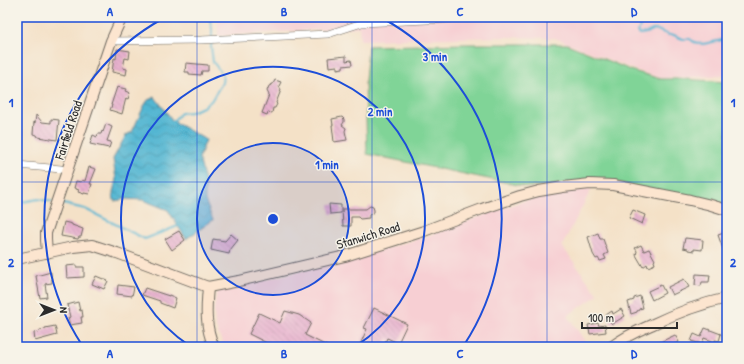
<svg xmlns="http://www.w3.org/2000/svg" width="744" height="364" viewBox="0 0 744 364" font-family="'Patrick Hand',sans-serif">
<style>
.built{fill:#f7cfd3}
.green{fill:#80d497;stroke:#568061}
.water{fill:url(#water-waves);stroke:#3f707e}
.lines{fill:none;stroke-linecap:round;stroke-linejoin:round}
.stream{stroke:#53b6d2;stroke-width:2}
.building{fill:url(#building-back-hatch)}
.street-casing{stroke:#716b62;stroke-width:8}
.secondary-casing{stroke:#716b62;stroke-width:12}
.street{stroke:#fff;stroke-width:7}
.secondary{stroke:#fce5cf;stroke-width:10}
.grid{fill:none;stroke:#1d4ed8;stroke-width:1;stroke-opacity:0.55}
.ring{fill:none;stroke:#1d4ed8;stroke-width:2}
.labels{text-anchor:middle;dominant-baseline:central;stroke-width:3;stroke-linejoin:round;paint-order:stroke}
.street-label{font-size:13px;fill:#2b2b2b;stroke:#f7f3e8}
.centre{fill:#1d4ed8;stroke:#f7f3e8;stroke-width:2}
.ring-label{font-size:12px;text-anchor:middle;font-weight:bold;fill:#1d4ed8;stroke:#f7f3e8;stroke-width:3;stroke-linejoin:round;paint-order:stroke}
.neatline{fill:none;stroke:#1d4ed8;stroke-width:1.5}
.grid-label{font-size:13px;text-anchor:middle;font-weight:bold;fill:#1d4ed8}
</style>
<defs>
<pattern id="water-waves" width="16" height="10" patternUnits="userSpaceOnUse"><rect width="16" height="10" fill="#53b6d2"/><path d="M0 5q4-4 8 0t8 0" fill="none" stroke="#4594ab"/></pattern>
<pattern id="building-back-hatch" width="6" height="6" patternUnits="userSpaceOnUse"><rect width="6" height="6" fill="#e7b1cd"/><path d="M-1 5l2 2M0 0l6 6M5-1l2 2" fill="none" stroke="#c698b0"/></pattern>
</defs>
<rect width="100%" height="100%" fill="#f7f3e8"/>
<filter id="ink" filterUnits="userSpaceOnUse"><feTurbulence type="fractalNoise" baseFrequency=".025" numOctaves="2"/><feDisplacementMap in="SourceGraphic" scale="8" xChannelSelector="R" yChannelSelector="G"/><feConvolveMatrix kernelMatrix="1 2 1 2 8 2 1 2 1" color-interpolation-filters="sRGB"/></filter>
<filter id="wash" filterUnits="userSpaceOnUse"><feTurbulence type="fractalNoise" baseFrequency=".012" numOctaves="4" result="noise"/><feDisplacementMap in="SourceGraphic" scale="16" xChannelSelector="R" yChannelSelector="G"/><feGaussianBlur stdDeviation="0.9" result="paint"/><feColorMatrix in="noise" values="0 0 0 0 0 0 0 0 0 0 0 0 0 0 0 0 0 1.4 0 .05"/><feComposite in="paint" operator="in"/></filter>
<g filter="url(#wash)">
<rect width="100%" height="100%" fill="#f4e1c7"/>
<g class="built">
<path d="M218,17H727V76L661,78L635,70L555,38L504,37L360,40L359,27L218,36Z"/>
<path d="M592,188L562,246L598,295L567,316L590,347H224L215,325L214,310L216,295L219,291L355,258L427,236L520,202L550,194Z"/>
</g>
<path class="green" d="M466,44H567L633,71L661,79H682L727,82V207L611,181L528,187L367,154L365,81L368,46L427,45Z"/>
<path class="water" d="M155,97L173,121L206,140L199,158L205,181V200L213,220L186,239L168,210L143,200L126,199L114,201L113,193L116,179L113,159L126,135L132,132L144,106L148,100Z"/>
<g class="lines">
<g class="stream">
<path d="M209,17L212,28V37"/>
<path d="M625,17L627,20L638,24L640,26L638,32L640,34L646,33L655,29L669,35H674L682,39H690L694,42L703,44L727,39"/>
<path d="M173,123V121L181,113L191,112L203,107L211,101L222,83L223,76L220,71L213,62L211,46L212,42"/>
<path d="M17,203L38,199L52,202"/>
<path d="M59,203L85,209L145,239L178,226"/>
</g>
</g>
<g id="blocks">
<g class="building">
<path d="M117,49L130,51L129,59L125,58L123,68L127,69L126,75L112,72L114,58L116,59Z"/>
<path d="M346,56V61L351,60L352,65L343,66V68L337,69V66L329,67L328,58Z"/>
<path d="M186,63L208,65V71H202L201,75L189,74V72H185Z"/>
<path d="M275,80L281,82L279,86L281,90L276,103L277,104L275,108H273L272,113L268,112L267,115L262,113L269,95L267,91L269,86L273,84Z"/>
<path d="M117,87L126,89L125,91L130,93L128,99L126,98L122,114L110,110L112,105H111Z"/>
<path d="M36,115L42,122L51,123V119L59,120L57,140L38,137L37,135L33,134L34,122L35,123Z"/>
<path d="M342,117L344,119V122L342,125L346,128L345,131L347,140L334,142L332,125H333L332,119Z"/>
<path d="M106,124L112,127L107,141L111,142L109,148L90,144L93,135L97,137L98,134H101L102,131L103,132Z"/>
<path d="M89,167L96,169L90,184H92L89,194L84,193V194L78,192L79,190L76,189V188H74L76,181L81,182L82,180L85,181Z"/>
<path d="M329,204L341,205V213L330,214Z"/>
<path d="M370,206L373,207L374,210V212L369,215V218L360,219L358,217H351V226H343L342,209H366Z"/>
<path d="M633,210L645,215L642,224L629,218Z"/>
<path d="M64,222L72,224V225L83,229L81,237H79L78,239L61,236Z"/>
<path d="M179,231L185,240L172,250L165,239Z"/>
<path d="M727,232V248L723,249L718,235Z"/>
<path d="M598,233L600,239H603L608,253L604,255L606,259L600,261L598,258L596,259L593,254L588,237Z"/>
<path d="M231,234L238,240L230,250L229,254L211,250L213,239L225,241Z"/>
<path d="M685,238L703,240L702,250L694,249V251L688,250V249L683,248Z"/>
<path d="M641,245L644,251L649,249L655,260L654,261L655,264L648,267L647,264L643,267L636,255L637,251L635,248Z"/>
<path d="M76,265V267H84V277L67,278L66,266Z"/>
<path d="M51,272L52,283L45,284L47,297L40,298L36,276Z"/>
<path d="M696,274L710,275L709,282H702L701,286L695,285Z"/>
<path d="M96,276L108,281L104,289L92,284Z"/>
<path d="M684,279L689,287L672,295L668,287Z"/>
<path d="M118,285L134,287L132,296L117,294Z"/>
<path d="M661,285L665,293L652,300L648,291Z"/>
<path d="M145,288L169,296V295L176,298L173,308L160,303V301L142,295Z"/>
<path d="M640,296L643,308L639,309V310L637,311V312L631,314L628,302L634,300V298Z"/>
<path d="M78,302L80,311L82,310L83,317H81L82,323L70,325L68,318L70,317L67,305Z"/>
<path d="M374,308L407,324L398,343L387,338L383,347H359L367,329L364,328Z"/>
<path d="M621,309L625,316L612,324L606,315L612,311L613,314Z"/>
<path d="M285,311L299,315L311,323L305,335L329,347H275L249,334L259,313L280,323Z"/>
<path d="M598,323L599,326L605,325L606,332L590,334L588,325Z"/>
<path d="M55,326L57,335L35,341L34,333L40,331V330L45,329V328Z"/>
<path d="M705,328L721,334L719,341L715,340V342L704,338L702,344L691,341L694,334L701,337Z"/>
<path d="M675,335L679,342L668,347H650Z"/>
</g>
</g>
</g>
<g filter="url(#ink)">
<use href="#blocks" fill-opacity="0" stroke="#716b62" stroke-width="1"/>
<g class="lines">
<defs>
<g id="street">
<path d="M111,41L201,40L328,34L362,23L449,19"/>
<path d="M17,165L61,169L68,171"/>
</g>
<g id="secondary">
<path d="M47,253L46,240V233L111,41L122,17"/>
<path d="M17,259L73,247L92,245L117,253L208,287L239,281L345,256L424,231L482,209L520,196L539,191L563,187L590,184L613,185L690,200L711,205L727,210"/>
<path d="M208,287C206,309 205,327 214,347"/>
<path d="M611,347C623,338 637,331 651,325C676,313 700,304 727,298"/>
</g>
</defs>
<use href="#street" class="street-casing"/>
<use href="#secondary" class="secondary-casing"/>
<use href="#street" class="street"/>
<use href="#secondary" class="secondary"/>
</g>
</g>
<path class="grid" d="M197,17V347M372,17V347M547,17V347M17,182H727"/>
<circle cx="273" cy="219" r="76" fill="#1d4ed8" fill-opacity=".12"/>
<g class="ring">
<circle cx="273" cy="219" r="76"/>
<path d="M190 346A152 152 0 1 1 356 346"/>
<path d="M82 345A229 229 0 0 1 164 18M382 18A229 229 0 0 1 464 345"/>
</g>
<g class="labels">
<g class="street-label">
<text transform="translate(68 130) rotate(-72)">Fairfield Road</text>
<text transform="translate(368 235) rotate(-17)">Stanwich Road</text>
</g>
</g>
<circle cx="273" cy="219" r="6" class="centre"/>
<g class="ring-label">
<text x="435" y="61">3 min</text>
<text x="380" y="116">2 min</text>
<text x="327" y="169">1 min</text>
</g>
<rect width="744" height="364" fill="none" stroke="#f7f3e8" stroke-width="44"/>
<g transform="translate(54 310) rotate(90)" stroke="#f7f3e8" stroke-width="3" paint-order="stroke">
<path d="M0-3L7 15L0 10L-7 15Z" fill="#2b2b2b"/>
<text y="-6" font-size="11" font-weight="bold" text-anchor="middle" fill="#2b2b2b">N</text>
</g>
<path d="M582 322v6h95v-6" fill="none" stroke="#2b2b2b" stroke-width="2"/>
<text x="588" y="322" font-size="12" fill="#2b2b2b" stroke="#f7f3e8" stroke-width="3" paint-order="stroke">100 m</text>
<rect x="22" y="22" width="700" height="320" class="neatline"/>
<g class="grid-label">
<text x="110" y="16">A</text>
<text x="284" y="16">B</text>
<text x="460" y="16">C</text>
<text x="634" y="16">D</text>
<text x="11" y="107">1</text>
<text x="733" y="107">1</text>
<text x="11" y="267">2</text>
<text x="733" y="267">2</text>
<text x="110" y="358">A</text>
<text x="284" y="358">B</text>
<text x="460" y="358">C</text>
<text x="634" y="358">D</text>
</g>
</svg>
